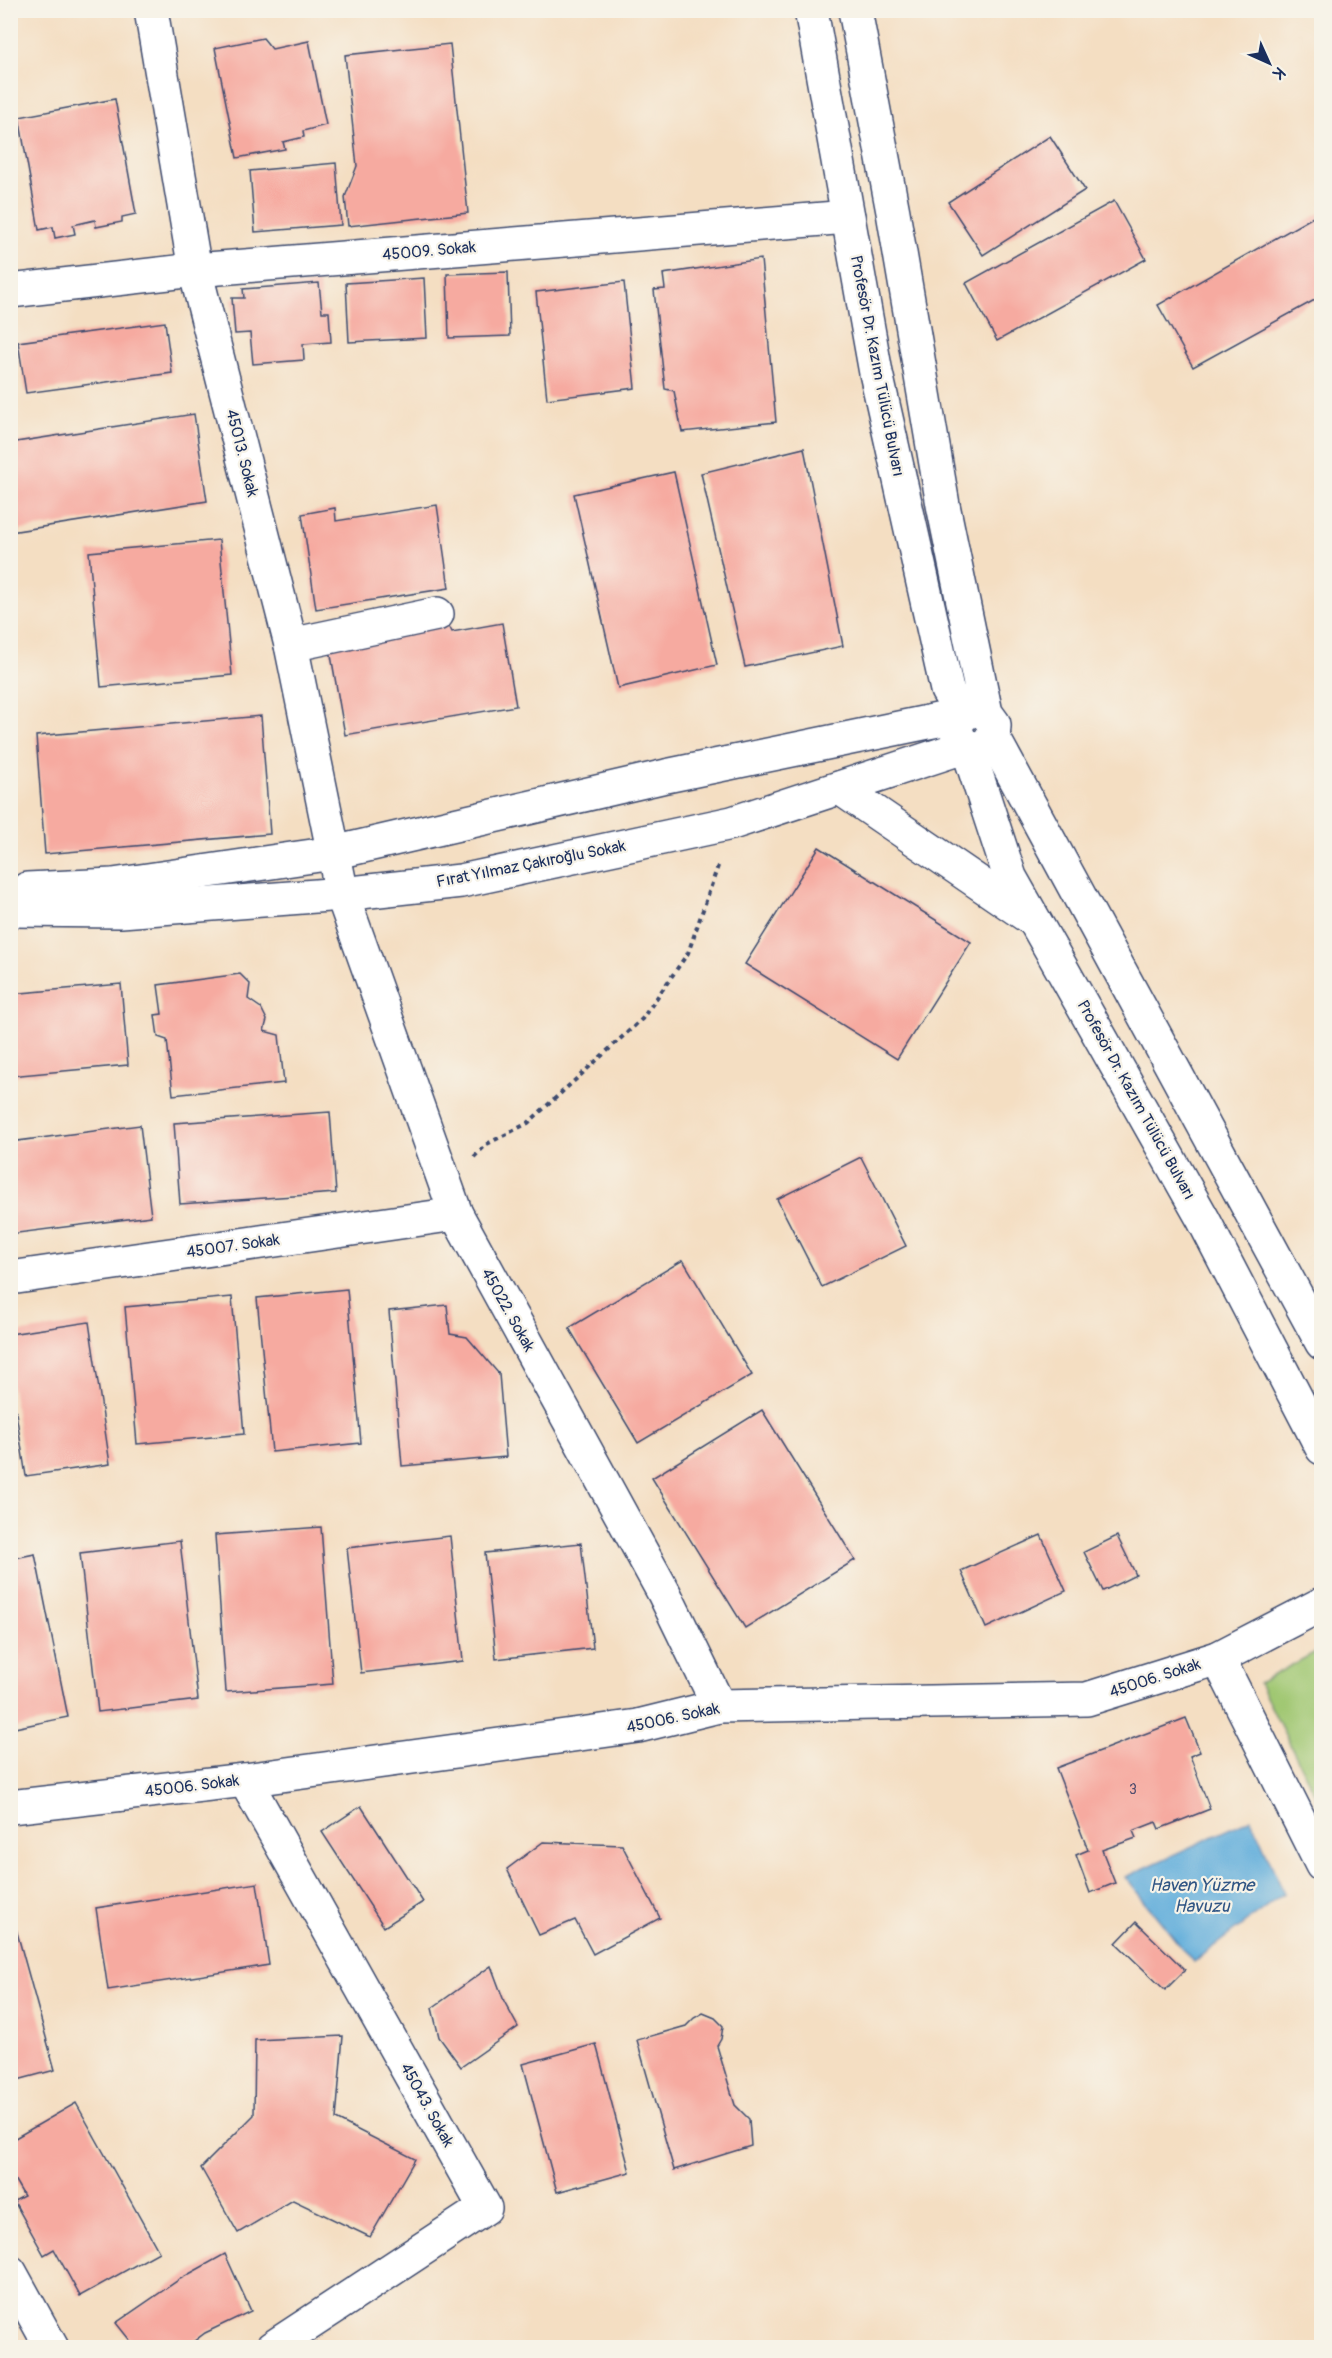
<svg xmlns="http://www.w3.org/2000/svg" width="1332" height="2358" viewBox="0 0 1332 2358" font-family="Pangolin,sans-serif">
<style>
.green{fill:#a0c772;stroke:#5e7b68;stroke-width:1.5}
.water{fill:#62aedb;stroke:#3e6e9c;stroke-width:1.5}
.building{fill:#f6aaa0}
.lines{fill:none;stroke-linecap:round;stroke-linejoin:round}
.street-casing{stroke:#3c496d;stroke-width:36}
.path{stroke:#3c496d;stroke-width:4;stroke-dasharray:4.5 4.5;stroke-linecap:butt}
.street{stroke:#fff;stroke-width:33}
.labels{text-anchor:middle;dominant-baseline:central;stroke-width:4.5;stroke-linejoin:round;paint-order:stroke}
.number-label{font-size:14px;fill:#524e6e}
.street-label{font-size:16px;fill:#1b2f5e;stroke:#f7f3e8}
.water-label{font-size:18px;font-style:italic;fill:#305584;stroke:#f7f3e8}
</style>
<rect width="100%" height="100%" fill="#f7f3e8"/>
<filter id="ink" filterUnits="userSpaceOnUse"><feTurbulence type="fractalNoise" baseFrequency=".0167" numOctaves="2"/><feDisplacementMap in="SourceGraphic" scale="12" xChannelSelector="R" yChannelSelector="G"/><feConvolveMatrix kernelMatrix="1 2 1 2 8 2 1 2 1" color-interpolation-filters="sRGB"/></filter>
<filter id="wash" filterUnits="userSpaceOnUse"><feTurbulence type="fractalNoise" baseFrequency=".008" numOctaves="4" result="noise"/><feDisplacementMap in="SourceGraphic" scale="24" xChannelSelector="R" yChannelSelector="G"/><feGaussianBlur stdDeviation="1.35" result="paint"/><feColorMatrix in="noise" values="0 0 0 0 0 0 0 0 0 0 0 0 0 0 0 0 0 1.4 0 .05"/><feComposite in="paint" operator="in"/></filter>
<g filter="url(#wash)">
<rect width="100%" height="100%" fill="#f4dec2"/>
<path class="green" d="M1321,1649V1806L1259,1683Z"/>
<path class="water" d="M1251,1819L1284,1893L1193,1962L1125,1877Z"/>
<g id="blocks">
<g class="building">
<path d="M263,38L272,49L309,41L326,125L303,131L304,137L283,142L285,149L237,158L215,48Z"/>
<path d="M450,44L468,213L348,226L345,197L357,166L345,55Z"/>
<path d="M115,99L136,214L122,217V222L96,227L95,220L73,225L75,234L55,238L53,227L39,230L19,117Z"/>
<path d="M1050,136L1085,190L983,255L948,202Z"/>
<path d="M336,163L341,225L255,232L250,171Z"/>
<path d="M1114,201L1146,259L997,341L966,283Z"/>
<path d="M1322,212V296L1193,367L1158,305Z"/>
<path d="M761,259L776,422L682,432L674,391L665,389L654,290L665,289L663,274Z"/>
<path d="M508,272L510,336L449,338L447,274Z"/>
<path d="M424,278L427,338L349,342L346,283Z"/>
<path d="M624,282L635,388L547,399L536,292Z"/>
<path d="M319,283L322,312H329L331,342L303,344L304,360L253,364L250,333L235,334L232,298H244L243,289Z"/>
<path d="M165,322L172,373L26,393L18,342Z"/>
<path d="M194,414L207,501L10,532V443Z"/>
<path d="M804,448L843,646L745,667L701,473Z"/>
<path d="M674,472L717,665L618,688L574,494Z"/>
<path d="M437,505L449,588L316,609L302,514L335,508L336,521Z"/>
<path d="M219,540L232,675L101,687L89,552Z"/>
<path d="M502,623L516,706L345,735L329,644L448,624L452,632Z"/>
<path d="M261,716L270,834L45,854L36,736Z"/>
<path d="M819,847L971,942L897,1059L745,964Z"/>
<path d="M240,974L250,984L248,999L261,1008L267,1020L264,1031L279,1035L284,1083L173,1095L167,1040L158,1037L155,1015L162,1014L158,985Z"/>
<path d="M121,984L128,1065L10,1076V994Z"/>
<path d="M330,1112L336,1193L180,1204L174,1123Z"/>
<path d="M140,1125L151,1216L10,1234V1142Z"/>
<path d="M861,1157L906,1246L822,1287L777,1199Z"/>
<path d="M683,1260L752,1375L638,1443L569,1328Z"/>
<path d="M347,1289L361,1443L272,1452L257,1298Z"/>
<path d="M232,1297L244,1434L137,1444L125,1307Z"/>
<path d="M447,1305L450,1334L467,1337L499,1374L506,1457L402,1466L389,1311Z"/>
<path d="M89,1322L110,1464L26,1476L10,1375V1334Z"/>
<path d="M762,1410L855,1560L745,1628L652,1478Z"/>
<path d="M321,1527L333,1684L226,1692L215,1535Z"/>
<path d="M1041,1535L1066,1591L986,1628L961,1571Z"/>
<path d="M450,1536L463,1661L361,1673L347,1548Z"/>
<path d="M1117,1536L1136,1575L1103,1591L1084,1552Z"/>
<path d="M180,1541L198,1700L98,1712L80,1553Z"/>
<path d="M581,1543L593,1648L496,1659L485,1553Z"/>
<path d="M35,1554L68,1717L10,1729V1559Z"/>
<path d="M1186,1718L1200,1752L1190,1756L1210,1809L1159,1829L1156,1822L1133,1831L1136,1838L1102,1850L1115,1883L1090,1893L1076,1855L1088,1850L1056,1768Z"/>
<path d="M361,1806L423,1902L384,1927L322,1832Z"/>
<path d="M543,1842L622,1845L660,1918L593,1954L575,1920L539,1935L507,1869Z"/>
<path d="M257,1883L269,1965L108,1990L96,1908Z"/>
<path d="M10,1907L55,2070L10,2082Z"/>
<path d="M1136,1922L1185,1970L1165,1990L1116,1943Z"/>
<path d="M491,1966L504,2001L518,2027L461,2067L439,2037L432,2008Z"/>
<path d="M703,2013L715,2018L723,2026L721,2039L717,2046L735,2105L749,2119L751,2146L674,2170L637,2040L686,2026L694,2018Z"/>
<path d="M343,2036L336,2119L415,2159L370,2237L293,2200L238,2233L201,2168L254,2115L255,2040Z"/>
<path d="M596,2044L630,2172L557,2192L523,2064Z"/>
<path d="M76,2103L159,2252L80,2296L54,2249L44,2255L14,2201L24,2196L10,2172V2141Z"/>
<path d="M225,2254L251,2311L205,2333L185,2348H136L116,2323L180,2279Z"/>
</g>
</g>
</g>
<g filter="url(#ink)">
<use href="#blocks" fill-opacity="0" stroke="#3c496d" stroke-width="1.5"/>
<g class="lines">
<defs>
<g id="street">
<path d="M151,10L195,270L291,645L342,894L456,1214L664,1593L719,1706"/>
<path d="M811,10L876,373L947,690L962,715"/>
<path d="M855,10L893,212L943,505L986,713L994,724C996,757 952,755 957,722C965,712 973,707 986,713"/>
<path d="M10,291L195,270L848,217"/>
<path d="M291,645L437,614"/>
<path d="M993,737L1322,1343"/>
<path d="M967,746L1010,877L1203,1219L1322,1448"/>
<path d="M840,788L1029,917"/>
<path d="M27,889L113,885L333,853L666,776L962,715"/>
<path d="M10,910L121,911L342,894L461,881L732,823L967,746"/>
<path d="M10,1278L456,1214"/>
<path d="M1218,1658L1322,1865"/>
<path d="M245,1780L485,2208L272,2348"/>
<path d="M10,1807L245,1780L638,1726L719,1706L1087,1699L1218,1658L1322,1604"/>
<path d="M10,2272L52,2348"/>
</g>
</defs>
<use href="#street" class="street-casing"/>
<path class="path" d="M474,1157L487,1144L528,1123L642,1019L688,953L719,863"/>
<use href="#street" class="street"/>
</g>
</g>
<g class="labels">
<g class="number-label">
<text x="1133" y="1789">3</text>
</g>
<g class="street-label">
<text transform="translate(429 251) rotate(-5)">45009. Sokak</text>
<text transform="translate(877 366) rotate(79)">Profesör Dr. Kazım Tülücü Bulvarı</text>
<text transform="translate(242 453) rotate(76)">45013. Sokak</text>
<text transform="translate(531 864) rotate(-11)">Fırat Yılmaz Çakıroğlu Sokak</text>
<text transform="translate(1136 1100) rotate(61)">Profesör Dr. Kazım Tülücü Bulvarı</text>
<text transform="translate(233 1246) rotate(-8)">45007. Sokak</text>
<text transform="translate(508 1310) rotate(61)">45022. Sokak</text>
<text transform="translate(1155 1678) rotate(-18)">45006. Sokak</text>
<text transform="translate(673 1718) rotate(-12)">45006. Sokak</text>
<text transform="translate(192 1786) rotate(-7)">45006. Sokak</text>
<text transform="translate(427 2105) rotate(61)">45043. Sokak</text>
</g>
<g class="water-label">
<text x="1202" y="1885">Haven Yüzme<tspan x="1202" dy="21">Havuzu</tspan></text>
</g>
</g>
<rect width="1332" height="2358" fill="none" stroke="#f7f3e8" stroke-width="36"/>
<g transform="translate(1269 63) rotate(135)" stroke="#f7f3e8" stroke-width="4.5" paint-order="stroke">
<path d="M0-4.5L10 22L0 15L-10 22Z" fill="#1b2f5e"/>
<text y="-9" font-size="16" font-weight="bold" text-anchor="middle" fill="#1b2f5e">K</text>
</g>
</svg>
